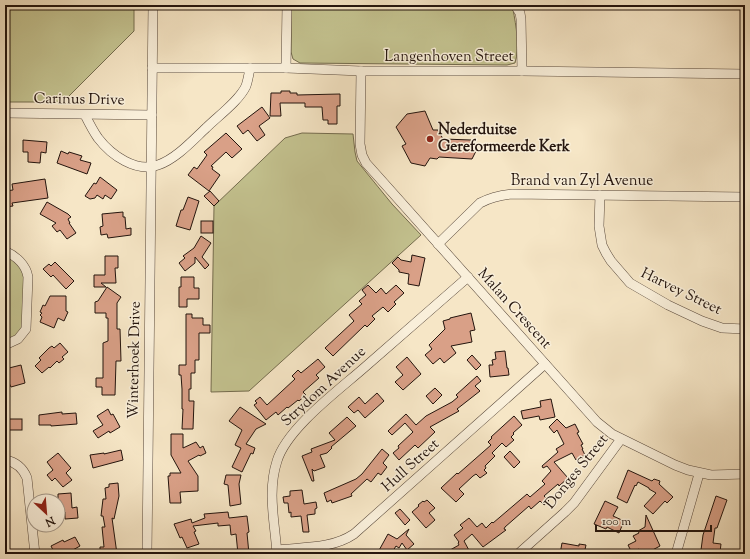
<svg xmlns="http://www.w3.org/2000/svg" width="750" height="559" viewBox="0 0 750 559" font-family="'Sorts Mill Goudy',serif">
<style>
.green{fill:#c4c390;stroke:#746c4e}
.building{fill:#d9a087;stroke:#23140d}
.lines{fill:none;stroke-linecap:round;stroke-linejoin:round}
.street-casing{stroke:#58483b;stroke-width:10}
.street{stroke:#f9efda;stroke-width:9}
.poi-dot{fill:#8f2418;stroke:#f9efda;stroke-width:1.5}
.labels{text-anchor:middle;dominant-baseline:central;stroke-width:3;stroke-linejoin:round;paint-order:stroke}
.street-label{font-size:15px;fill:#23140d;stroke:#f9efda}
.poi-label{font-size:15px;font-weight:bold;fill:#23140d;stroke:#f9efda;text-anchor:start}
</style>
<rect width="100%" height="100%" fill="#f6e6c6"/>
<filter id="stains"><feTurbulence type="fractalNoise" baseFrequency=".005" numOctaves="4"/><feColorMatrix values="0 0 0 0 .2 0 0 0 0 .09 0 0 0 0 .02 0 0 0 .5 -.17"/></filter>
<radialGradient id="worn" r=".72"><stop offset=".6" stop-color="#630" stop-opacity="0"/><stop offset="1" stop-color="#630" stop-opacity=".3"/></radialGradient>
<g class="green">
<path d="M5,5H134V31L63,102H5Z"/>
<path d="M291,5H507L513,9C516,26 520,47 515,63L507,65L300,63L293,59L291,52Z"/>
<path d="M302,133L353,134L355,152L357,161L392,204L421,235L249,391L211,392L214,206L285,138Z"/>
<path d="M5,252L27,270L26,329L5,345Z"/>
</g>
<g class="building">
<path d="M281,91H290V93H297V95L340,94V106H337V124H328V120H323L322,107H305V103H280L281,116H270L271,93H281Z"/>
<path d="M262,107L270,118L259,126L265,135L257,141L248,130L243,134L237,126Z"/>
<path d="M425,111L433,130H438L443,139L471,140L477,149L472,159L439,157L437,159L430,158L425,166L411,163L402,146L406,144L396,127L407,114Z"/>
<path d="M226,133L242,149L232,158L226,152L211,166L213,167L212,169L220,175L209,191L188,175L194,167L197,169L207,155L204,152Z"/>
<path d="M23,140L47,142L46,153L41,152L40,163L28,162V152H23Z"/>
<path d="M61,151L68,154L69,152L82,156L80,160L91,163L87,174L57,163Z"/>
<path d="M100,177L117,190L111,199L105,195L103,199L97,195L95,198L90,199L85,196L94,183L96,184Z"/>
<path d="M45,179L48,198L12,203L13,206L5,207V191L13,190L12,184Z"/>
<path d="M210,191L219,201L214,206L204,196Z"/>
<path d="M188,197L199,201L190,230L176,226L181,210H183Z"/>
<path d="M47,202L68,214L71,217L68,219L70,223H69L76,233L67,239L60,230L57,232L52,226L56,223L40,214Z"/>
<path d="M123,212V217H125L126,229L131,228V235L108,238L107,234L101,235L100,227L103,226L102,214Z"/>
<rect x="201" y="221" width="12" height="12"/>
<path d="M201,236L211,243L202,257L209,265L205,269L195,257V263L185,271L179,263L185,258L183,256L194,248Z"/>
<path d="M412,255L425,258L419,286L408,284L409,274L399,272V270L392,263L398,257L401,260L411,262Z"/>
<path d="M105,256H118V268H115L116,283H101L106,287H94V275H105Z"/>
<path d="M55,262L74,281L66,289L53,275L51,277L43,269L49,264L51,266Z"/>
<path d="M181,277H194V288H199V299H187V307H179V287H181Z"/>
<path d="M368,285L376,293L381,288L386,294L396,285L404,293L394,302L396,304L388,312L383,307L372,316L375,319L367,327L365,325L333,356L325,348L354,321L349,315L362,304L359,301L366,295L362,290Z"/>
<path d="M107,287L121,297L117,303V329H120L121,361H116L115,395H102V387H96V378H103V343L108,341V318H106V313H95V302L98,301Z"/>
<path d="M50,296H66V311L68,312L64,321L58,318L54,328L40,322L42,317L40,315L42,313L40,312L43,305L45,306Z"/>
<path d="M471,313L475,330L470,331L472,342L451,346L456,353L444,363L440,358L433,364L425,355L432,349L429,345L445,329L443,321L450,319V318Z"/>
<path d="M186,314H192V318H203V325H210V333H199V360H195V373H191V389H189V401H194L193,429H182L183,409H182V389L181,375H179V365H186Z"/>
<path d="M60,343L68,352L62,357L64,359L59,363L57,361L50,368L49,367L42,373L35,366L41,360L39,358L49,348L52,346L54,348Z"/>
<path d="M505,351L507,368H508L509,375L490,377L489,365H493L492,360L496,359L495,352Z"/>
<path d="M472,355L481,365L476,370L467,360Z"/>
<path d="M407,357L421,374L403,390L395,382L403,375L396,367Z"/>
<path d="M318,359L325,367L316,375L319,378L303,392L306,395L299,401L298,400L288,408L287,407L278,415L276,412L266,420L254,405L257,403L255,401L260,397L267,405L295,379L292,376L298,370L301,373Z"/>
<path d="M21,365L25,383L11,387L9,383L5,385V369Z"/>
<path d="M477,376L481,381L475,386L480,391L457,409L459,411L430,427L435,432L418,448L415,445L399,460L393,453L399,448L398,446L413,432L405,423L392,435L388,431L406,414L416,425L426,416L452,402L458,397L456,395Z"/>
<path d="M435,388L442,395L433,404L426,396Z"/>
<path d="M377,393L384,401L365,418L358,410L354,413L348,407L359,397L365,404Z"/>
<path d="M551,399L555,417L540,420L539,416L523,419L521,411L541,407L540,401Z"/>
<path d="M240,407L266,424L256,429L246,444L255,448L253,454L251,453L242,472L232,467L241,448L235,445L242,430L229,421Z"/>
<path d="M108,409L111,415L113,414L120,427L110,433L109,431L98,438L93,431L103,425L97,416Z"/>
<path d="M62,412V414L76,413L77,424L51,426V425H39V415Z"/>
<path d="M514,416L522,425L513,433L514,434L511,437L514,440L506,447L502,443L492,453L495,456L485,466L486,468L484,470L487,473L480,478L476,474L473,476L459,489L464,494L456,502L441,488L457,473L458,474L491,445L488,442L492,438L491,437Z"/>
<path d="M347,417L356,426L331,447L332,448L327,453L320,455L325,467L314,471L312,469L314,481H312L302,456L312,452L311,449L335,440L329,433Z"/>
<rect x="5" y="419" width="17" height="11"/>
<path d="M557,419L566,428L575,424L579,432L577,433L583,444L581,445L583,449H582L585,455L576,460L572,453L554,462L568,478L559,486L558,484L544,496L549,501L544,505L540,501L531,509L529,506L505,527L504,529L506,530L483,547L472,534L464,541L471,554H443L459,545L458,543L459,542L454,535L463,528L460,525L469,518L477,527L482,523L486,528L492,522L493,523L527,494L530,497L545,484L542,481L551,471L547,466L543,468L542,466L558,452L556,449L564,444L557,430L554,433L549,427Z"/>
<path d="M171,434H183V448L196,442L200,448L203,446L206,453L200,456L199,455L188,461L198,476V491L180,492L181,503H170L168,476H170V473H181L171,455Z"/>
<path d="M382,449L389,455L383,463L387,467L381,475L378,473L371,482L367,479L351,494L352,496L332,503L331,500L327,502L324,493L356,479L362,474Z"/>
<path d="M121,450L123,460L93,468L90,455L104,453V454Z"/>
<path d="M510,451L520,462L514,468L504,457Z"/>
<path d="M58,453L71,468L66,473L72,480L63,487L55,478L52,481L47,475L53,470L47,462Z"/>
<path d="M628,470L652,481L654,479L660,481L659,484L673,497L667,503L665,501L653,514L644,506L656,493L649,489V488L638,482L636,486L635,485L627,503L617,498Z"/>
<path d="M226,475H241L239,484L241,504L230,506L228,485L224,484Z"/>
<path d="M118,483L119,496L114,519L112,518L117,554H100V547H104L102,527H105L103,516H101L103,499H106L105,488L109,487V484Z"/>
<path d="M302,490L304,504L316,502L317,508L315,509V514L307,515L309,532H303L301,516L291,517V512L289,513L288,503H284L283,497L290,496V491Z"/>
<path d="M71,493L72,508L77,507L78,518L65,519V512H63V509H58V494Z"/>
<path d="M716,496L727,500L717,528H715L713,543L721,544L720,552H714L713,554H703V550H701L703,535Z"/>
<path d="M427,500L435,508L429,513L435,520L426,528L412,512L419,506L418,505L423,501L424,502Z"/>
<path d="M605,501L618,507L613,516L624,521L619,533L607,527L606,529L594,524Z"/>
<path d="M400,509L410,520L405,525L395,513Z"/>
<path d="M228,512L229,518L247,516L249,532L247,533L249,554H238L236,534L231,535L230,525L218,526V523L193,526L196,531L194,532L199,544L187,548L182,537L180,538L174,524L191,519L192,523L205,518L204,514Z"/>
<path d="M646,515L660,546L645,554H641L639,549L632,553L628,545L636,541L633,536L639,533L638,531L645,527Z"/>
<path d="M409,529L406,535L414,544L407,550L402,543L399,548L396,546L391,554H377L388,534L397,539Z"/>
<path d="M75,537L80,546L71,551L72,554H55L51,546L63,540L64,542Z"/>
<path d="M562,543L579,546V544L586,545L584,554H560Z"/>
</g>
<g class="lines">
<defs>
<g id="street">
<path d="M515,5L520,13L521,19L522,71"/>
<path d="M152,68H286L361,71H522L745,74"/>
<path d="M286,68L287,5"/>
<path d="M361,71L360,144L362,155L366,163L597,422L612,434L675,465L688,470L711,475L745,474"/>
<path d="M5,113L152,115"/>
<path d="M85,115C89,123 93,131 98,138C111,155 136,173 158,165C176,159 193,140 206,128C218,116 239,101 246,86C248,80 249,74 250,68"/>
<path d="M600,195L599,226L602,245L606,253L611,261L630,283L668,305L702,321L722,328L745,329"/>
<path d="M438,244L480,203C491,197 500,195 512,194L745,197"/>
<path d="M5,251C16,256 26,265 28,277L26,329L18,339L5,345"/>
<path d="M5,460C16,462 23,468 27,478L35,554"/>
<path d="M277,550C303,547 332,549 354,534L545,364"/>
<path d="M147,554L153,5"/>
<path d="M277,554C275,523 267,492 277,461C287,428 339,390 365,367C399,337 434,307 468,277"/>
<path d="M518,554L565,512L574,503L621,439"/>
<path d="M676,554L699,474"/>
</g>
</defs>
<use href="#street" class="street-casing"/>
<use href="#street" class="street"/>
</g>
<circle class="poi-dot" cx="430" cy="139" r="4"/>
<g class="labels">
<g class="street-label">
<text x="449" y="57">Langenhoven Street</text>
<text transform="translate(79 100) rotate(1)">Carinus Drive</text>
<text x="582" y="181">Brand van Zyl Avenue</text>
<text transform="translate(681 292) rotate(26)">Harvey Street</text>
<text transform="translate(514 309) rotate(48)">Malan Crescent</text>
<text transform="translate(135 360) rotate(-89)">Winterhoek Drive</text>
<text transform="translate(324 387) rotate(-43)">Strydom Avenue</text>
<text transform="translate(411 466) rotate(-42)">Hull Street</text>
<text transform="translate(577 472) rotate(-51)">Donges Street</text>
</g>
<g class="poi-label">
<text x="438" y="130">Nederduitse<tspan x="438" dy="17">Gereformeerde Kerk</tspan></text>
</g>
</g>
<rect width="750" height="559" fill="none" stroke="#f6e6c6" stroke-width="20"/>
<rect x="6" y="6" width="738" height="547" fill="none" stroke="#23140d" stroke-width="2"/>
<rect x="10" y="10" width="730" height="539" fill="none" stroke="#23140d"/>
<g transform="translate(46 513) rotate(154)"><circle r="19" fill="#f9efda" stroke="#a39788"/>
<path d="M0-3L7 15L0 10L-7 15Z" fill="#8f2418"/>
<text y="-6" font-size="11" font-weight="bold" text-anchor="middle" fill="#23140d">N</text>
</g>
<path d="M596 525v6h115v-6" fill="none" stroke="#23140d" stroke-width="2"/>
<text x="602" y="525" font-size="12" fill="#23140d" stroke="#f9efda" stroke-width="3" paint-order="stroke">100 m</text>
<rect width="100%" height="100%" filter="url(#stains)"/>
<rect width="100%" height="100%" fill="url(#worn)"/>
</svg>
